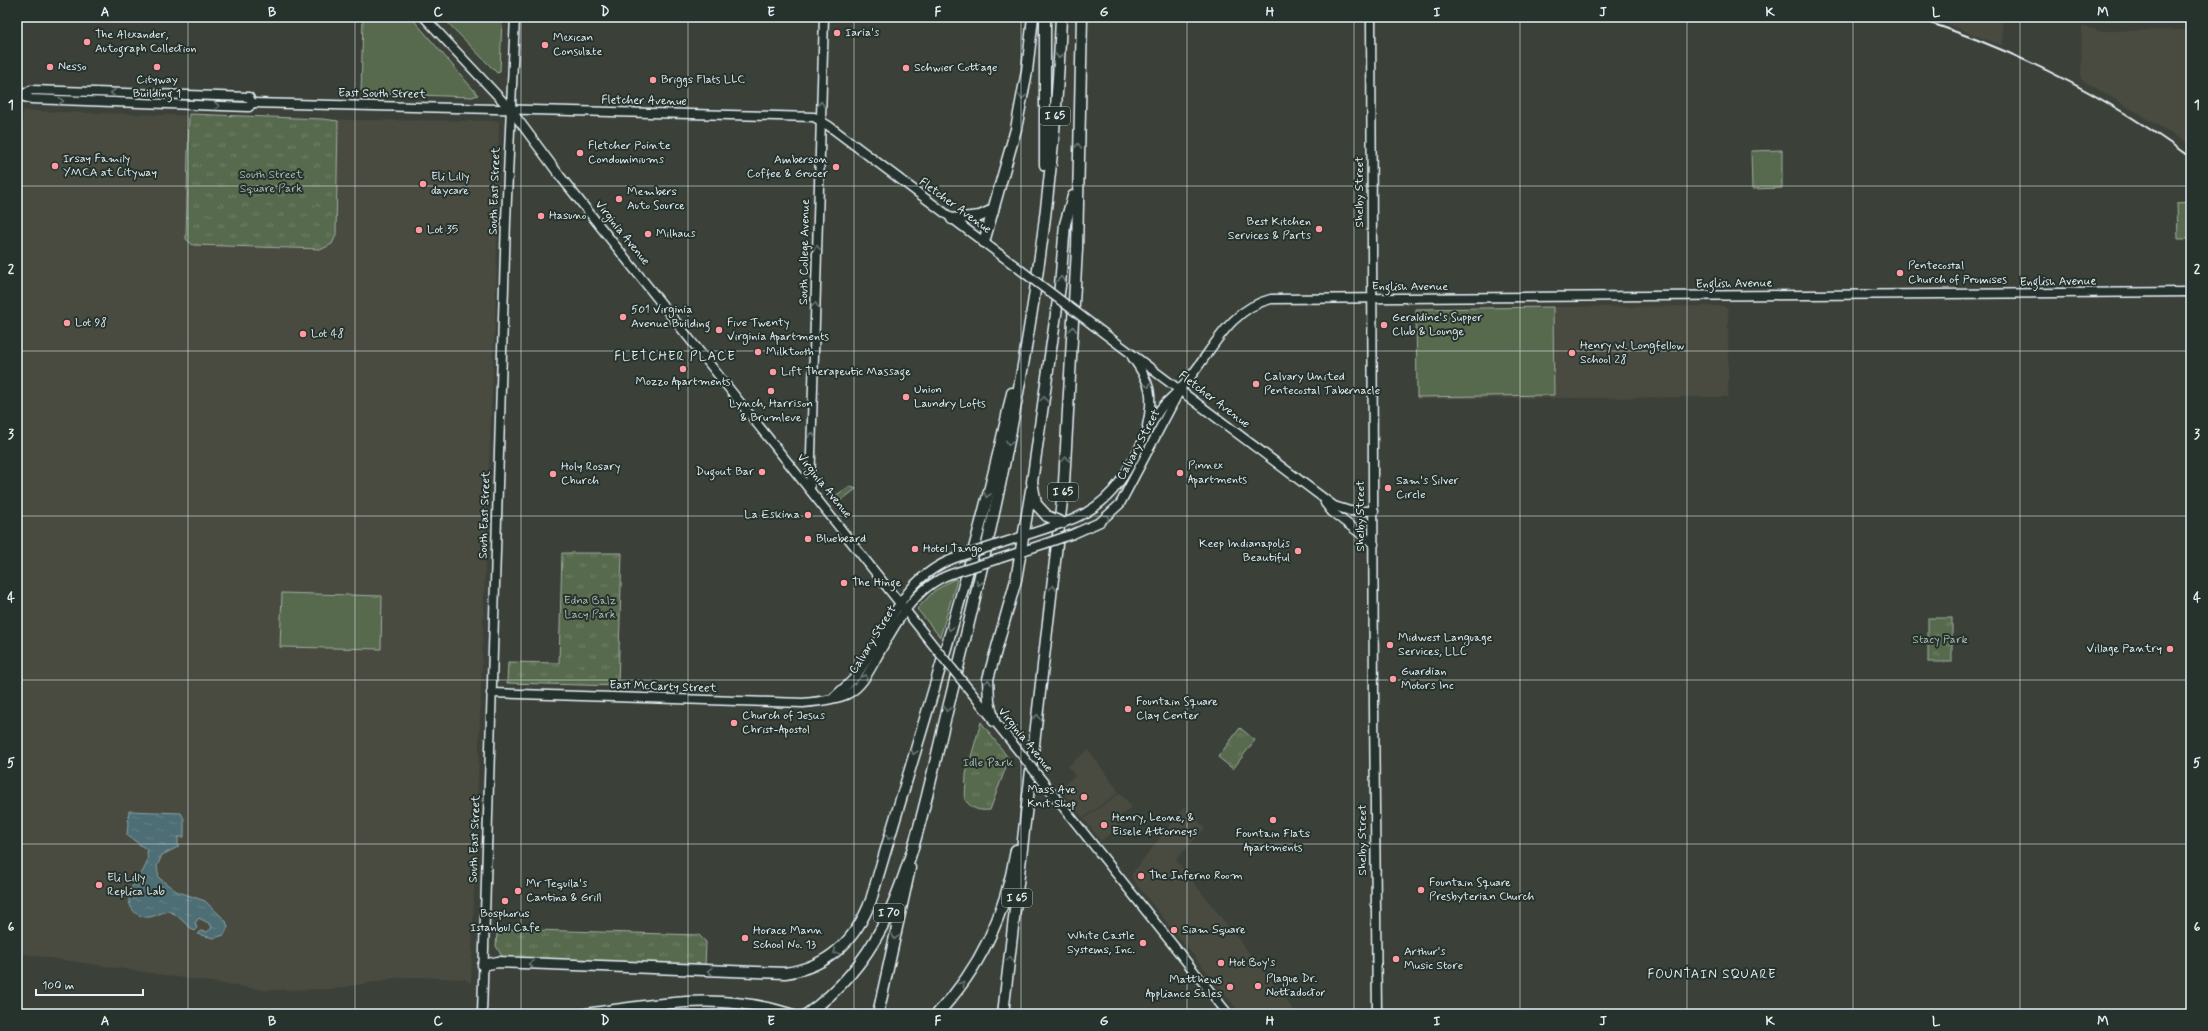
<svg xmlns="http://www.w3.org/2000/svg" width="2208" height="1031" viewBox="0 0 2208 1031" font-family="Mynerve,sans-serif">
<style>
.built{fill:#494b41}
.grass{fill:#596b4e;stroke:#a0aea3}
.park{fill:url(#park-tufts);stroke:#a0aea3}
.water{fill:url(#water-ripples);stroke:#8ba2a9}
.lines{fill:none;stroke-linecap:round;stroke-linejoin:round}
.secondary-casing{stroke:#e8f1f8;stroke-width:11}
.highway-casing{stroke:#e8f1f8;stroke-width:13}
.secondary{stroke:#26332d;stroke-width:8}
.highway{stroke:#26332d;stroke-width:10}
.rail{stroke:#e8f1f8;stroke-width:2}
.secondary-bridge-casing{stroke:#e8f1f8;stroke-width:11;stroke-linecap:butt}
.highway-bridge-casing{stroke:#e8f1f8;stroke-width:13;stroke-linecap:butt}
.secondary-bridge{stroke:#26332d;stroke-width:8}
.highway-bridge{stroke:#26332d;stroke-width:10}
.oneway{stroke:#6a7674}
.grid{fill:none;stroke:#e8f1f8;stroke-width:1;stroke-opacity:0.55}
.poi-dot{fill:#ff9aa2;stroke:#26332d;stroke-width:1.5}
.labels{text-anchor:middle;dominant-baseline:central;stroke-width:4;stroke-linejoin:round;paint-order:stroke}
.shield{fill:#26332d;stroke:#aeb8bb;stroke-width:1}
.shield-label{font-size:11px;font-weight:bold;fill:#e8f1f8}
.poi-label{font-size:12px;fill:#e8f1f8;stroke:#26332d;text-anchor:start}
.street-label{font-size:12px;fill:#e8f1f8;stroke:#26332d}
.park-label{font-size:12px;fill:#afbbb4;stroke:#26332d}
.neighbourhood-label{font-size:13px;letter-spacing:1px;fill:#e8f1f8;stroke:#26332d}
.neatline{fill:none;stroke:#e8f1f8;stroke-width:1.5}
.grid-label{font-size:13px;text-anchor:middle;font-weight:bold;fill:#e8f1f8}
</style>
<defs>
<pattern id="park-tufts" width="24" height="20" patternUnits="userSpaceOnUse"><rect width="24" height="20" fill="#596b4e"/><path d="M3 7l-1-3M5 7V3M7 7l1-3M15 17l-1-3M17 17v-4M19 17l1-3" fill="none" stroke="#718168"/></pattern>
<pattern id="water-ripples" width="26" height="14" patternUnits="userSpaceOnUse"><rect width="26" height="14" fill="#4d6e74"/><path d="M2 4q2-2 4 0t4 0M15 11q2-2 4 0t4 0" fill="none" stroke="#678389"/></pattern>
</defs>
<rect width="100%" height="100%" fill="#3b4139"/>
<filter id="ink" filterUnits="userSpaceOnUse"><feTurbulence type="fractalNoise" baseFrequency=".025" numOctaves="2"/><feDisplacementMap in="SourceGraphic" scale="8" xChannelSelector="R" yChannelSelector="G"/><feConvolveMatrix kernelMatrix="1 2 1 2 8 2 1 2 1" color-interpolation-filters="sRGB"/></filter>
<g filter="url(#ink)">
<g class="built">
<path d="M1928,17H2002L2003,46L1942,22Z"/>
<rect x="2105" y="17" width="86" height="4"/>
<path d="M2082,26L2100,31L2191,30V145L2081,79Z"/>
<path d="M23,111L349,120L499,121L496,296L487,510L471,983L464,979L416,977L396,978L334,989L265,990L17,953V275Z"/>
<path d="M1724,306L1728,309V397L1417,399L1416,308Z"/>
<path d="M1088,750L1119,792L1083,818L1060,788L1075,776L1068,766Z"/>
<path d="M1120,793L1132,807L1117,818L1122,825L1101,841L1084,819Z"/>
<path d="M1184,807L1205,828L1176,860L1293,1009L1294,1012L1292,1014H1241L1132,879V874Z"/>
</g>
<g class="grass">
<path d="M363,17H411L478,95L472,97L361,93Z"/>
<path d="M442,17H502L500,72L497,73Z"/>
<path d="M1782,150V188L1752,189L1751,151Z"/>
<path d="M2191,202V239H2178L2177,203Z"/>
<path d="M1553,307L1554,395L1417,397L1416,309Z"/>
<path d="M954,579L957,580L940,637L917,609L934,591Z"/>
<path d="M282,593L382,596L381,649L280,647Z"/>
</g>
<g class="park">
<path d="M189,114L323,119L338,121L336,235L332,244L322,249L193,245L186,239Z"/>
<path d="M850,486L856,489L836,504L832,498Z"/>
<path d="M562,553H622L618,686L507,683L508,662L559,663Z"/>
<rect x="1928" y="618" width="24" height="44"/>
<path d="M981,722L1009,759L990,810C978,811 972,809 965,800L966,774Z"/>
<path d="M1240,728L1255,740L1233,769L1218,757Z"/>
<path d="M502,929L699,935L706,942L705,967L503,958L496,946L497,933Z"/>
</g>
<path class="water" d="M129,811L181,813L184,819V837H178V847L162,855L157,866L159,878L176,891L205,901L226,921L228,927L224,935L214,938L197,934L200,931L207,932L212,928L210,924L199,918L195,923L197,928L194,931L175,914L168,911C162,912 156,916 150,917C143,918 136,915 132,909C121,889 142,879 147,862C148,859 147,854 147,850L127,835Z"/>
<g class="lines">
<defs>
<g id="secondary">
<path d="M424,17L511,110L560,176L937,650"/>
<path d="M1371,17L1374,707L1377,1014"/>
<path d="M17,95L31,99L249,107L252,103"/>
<path d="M23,95L31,90L249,97L252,103"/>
<path d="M252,103L814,117L829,126L1014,265"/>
<path d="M1093,325L1334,506L1350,511H1374"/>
<path d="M1132,357C1151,383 1154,394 1147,426"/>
<path d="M810,488L824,17"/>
<path d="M1325,503L1332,512L1374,544"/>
<path d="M1063,523C1124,502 1129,460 1159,411C1165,402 1173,397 1180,389C1210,358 1225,310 1271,299L2191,292"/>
<path d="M1073,534L1100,522L1120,504L1179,392"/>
<path d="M1002,543L1045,529"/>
<path d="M998,559L1044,544"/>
<path d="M971,692L1013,744"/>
<path d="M491,693L803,703C814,702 838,699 848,694C861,687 868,674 875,661C895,625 914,584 957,572"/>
<path d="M834,697C841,690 849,684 856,676C889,631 899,577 958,557"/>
<path d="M1044,783L1228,1014"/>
<path d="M482,1014L506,220L515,17"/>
</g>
<g id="highway">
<path d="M1045,165V17"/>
<path d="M952,219L980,216L993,210"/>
<path d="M984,242L1016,129L1027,71L1033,17"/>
<path d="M1047,516L1036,504L1032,482L1060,286L1065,224L1073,196"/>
<path d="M994,721L989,702L988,679L1016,580L1031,490"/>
<path d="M483,965L498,962L785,973C828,967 856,940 871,900C920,732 975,565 1012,393"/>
<path d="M586,1014C655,1004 722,992 790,1014"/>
<path d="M807,1014C839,991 864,962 882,927C917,859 932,770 951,696C1007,474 1053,247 1061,17"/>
<path d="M878,1014L910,868"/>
<path d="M937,1014C980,969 1006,912 1016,850"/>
<path d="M1003,1014L1064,483L1077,249L1082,17"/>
</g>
</defs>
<use href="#secondary" class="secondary-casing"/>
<use href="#highway" class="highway-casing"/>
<use href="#secondary" class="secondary"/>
<use href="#highway" class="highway"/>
<path class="rail" d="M1912,17C2012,48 2107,96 2191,158"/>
<defs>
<g id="secondary-bridge">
<path d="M1014,265L1093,325"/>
<path d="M1045,529L1063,523"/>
<path d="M1044,544L1073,534"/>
<path d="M958,557L1002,543"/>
<path d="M957,572L998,559"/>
<path d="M937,650L971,692"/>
<path d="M1013,744L1044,783"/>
</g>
<path id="highway-bridge" d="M1047,516L1063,523"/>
</defs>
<use href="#secondary-bridge" class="secondary-bridge-casing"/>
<use href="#highway-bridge" class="highway-bridge-casing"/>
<use href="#secondary-bridge" class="secondary-bridge"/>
<use href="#highway-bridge" class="highway-bridge"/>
</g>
<defs><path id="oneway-chevron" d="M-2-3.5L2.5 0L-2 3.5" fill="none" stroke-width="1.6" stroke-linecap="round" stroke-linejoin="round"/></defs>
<g class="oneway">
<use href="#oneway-chevron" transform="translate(1059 56) rotate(93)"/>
<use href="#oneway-chevron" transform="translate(113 93) rotate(-178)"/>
<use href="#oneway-chevron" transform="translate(1022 97) rotate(100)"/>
<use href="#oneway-chevron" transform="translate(61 101) rotate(3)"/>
<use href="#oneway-chevron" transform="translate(821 104) rotate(-87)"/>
<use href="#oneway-chevron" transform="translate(217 106) rotate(2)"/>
<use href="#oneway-chevron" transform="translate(1078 146) rotate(-88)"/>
<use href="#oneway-chevron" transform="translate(817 248) rotate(-90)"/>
<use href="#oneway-chevron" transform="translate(1061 279) rotate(-84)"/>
<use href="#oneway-chevron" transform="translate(815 305) rotate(-88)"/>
<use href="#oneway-chevron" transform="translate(1073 329) rotate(-87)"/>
<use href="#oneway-chevron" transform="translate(1148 385) rotate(71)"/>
<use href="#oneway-chevron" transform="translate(1044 399) rotate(-82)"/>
<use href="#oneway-chevron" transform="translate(812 435) rotate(-88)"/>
<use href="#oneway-chevron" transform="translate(1009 443) rotate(102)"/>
<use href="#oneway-chevron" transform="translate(1066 459) rotate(-86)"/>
<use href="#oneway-chevron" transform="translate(987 495) rotate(105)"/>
<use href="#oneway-chevron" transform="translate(1107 517) rotate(-39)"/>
<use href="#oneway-chevron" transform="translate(979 583) rotate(104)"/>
<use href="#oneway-chevron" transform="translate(1053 588) rotate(-83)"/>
<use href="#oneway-chevron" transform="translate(950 628) rotate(106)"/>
<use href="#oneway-chevron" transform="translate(865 677) rotate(-55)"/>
<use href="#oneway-chevron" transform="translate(988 682) rotate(-86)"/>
<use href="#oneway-chevron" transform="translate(947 709) rotate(104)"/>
<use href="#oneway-chevron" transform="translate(1037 717) rotate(-83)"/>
<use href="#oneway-chevron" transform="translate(914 752) rotate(106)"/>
<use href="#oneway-chevron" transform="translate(889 837) rotate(106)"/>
<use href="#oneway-chevron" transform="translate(895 937) rotate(104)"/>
<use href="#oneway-chevron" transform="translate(836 952) rotate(142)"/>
<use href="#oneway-chevron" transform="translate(1010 959) rotate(-82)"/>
<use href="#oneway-chevron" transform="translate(531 964) rotate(-178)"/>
<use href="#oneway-chevron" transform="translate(710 971) rotate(-178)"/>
<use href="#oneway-chevron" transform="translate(962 984) rotate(-54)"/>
</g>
</g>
<path class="grid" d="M188,17V1014M355,17V1014M521,17V1014M688,17V1014M854,17V1014M1021,17V1014M1187,17V1014M1354,17V1014M1520,17V1014M1687,17V1014M1853,17V1014M2020,17V1014M17,186H2191M17,351H2191M17,516H2191M17,680H2191M17,844H2191"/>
<g class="poi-dot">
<circle cx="837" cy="33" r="4"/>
<circle cx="87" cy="42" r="4"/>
<circle cx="545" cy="45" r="4"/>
<circle cx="50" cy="67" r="4"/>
<circle cx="157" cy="67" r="4"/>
<circle cx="906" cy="68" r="4"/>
<circle cx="653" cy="80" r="4"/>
<circle cx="580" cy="153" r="4"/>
<circle cx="55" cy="166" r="4"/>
<circle cx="836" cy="167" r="4"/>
<circle cx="423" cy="184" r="4"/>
<circle cx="619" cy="199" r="4"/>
<circle cx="541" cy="216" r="4"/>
<circle cx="1319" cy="229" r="4"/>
<circle cx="419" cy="230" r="4"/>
<circle cx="648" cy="234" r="4"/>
<circle cx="1900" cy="273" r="4"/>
<circle cx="623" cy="317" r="4"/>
<circle cx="67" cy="323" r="4"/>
<circle cx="1384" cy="325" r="4"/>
<circle cx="719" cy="330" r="4"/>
<circle cx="303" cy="334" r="4"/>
<circle cx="758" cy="352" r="4"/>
<circle cx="1572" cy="353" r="4"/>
<circle cx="683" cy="369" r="4"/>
<circle cx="773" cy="372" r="4"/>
<circle cx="1256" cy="384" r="4"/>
<circle cx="771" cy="391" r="4"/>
<circle cx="906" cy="397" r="4"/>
<circle cx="762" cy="472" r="4"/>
<circle cx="1180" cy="473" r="4"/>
<circle cx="553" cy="474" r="4"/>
<circle cx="1388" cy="488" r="4"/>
<circle cx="808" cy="515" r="4"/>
<circle cx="808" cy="539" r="4"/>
<circle cx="915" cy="549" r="4"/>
<circle cx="1298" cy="551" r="4"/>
<circle cx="844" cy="583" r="4"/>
<circle cx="1390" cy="645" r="4"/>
<circle cx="2170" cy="649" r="4"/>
<circle cx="1393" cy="679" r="4"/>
<circle cx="1128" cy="709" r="4"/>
<circle cx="734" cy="723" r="4"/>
<circle cx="1084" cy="797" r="4"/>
<circle cx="1273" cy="820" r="4"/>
<circle cx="1104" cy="825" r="4"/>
<circle cx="1141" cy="876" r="4"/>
<circle cx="99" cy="885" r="4"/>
<circle cx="1421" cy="890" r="4"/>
<circle cx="518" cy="891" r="4"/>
<circle cx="505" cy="901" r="4"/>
<circle cx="1174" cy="930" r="4"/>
<circle cx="745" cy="938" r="4"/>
<circle cx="1143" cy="943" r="4"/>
<circle cx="1396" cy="959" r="4"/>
<circle cx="1221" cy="963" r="4"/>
<circle cx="1258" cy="986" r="4"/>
<circle cx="1230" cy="987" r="4"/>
</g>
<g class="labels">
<g class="shield">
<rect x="1040" y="107" width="30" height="18" rx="3"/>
<rect x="1048" y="483" width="30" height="18" rx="3"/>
<rect x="1002" y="889" width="30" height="18" rx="3"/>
<rect x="874" y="904" width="30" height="18" rx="3"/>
</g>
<g class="shield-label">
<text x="1055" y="116">I 65</text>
<text x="1063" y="492">I 65</text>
<text x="1017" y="898">I 65</text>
<text x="889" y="913">I 70</text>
</g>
<g class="poi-label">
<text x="845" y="33">Iaria's</text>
<text x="95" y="35">The Alexander,<tspan x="95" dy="14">Autograph Collection</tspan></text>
<text x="553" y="38">Mexican<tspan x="553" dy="14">Consulate</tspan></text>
<text x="58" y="67">Nesso</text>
<text x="914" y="68">Schwier Cottage</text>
<text x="157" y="80" text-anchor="middle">Cityway<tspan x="157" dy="14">Building 1</tspan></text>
<text x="661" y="80">Briggs Flats LLC</text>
<text x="588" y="146">Fletcher Pointe<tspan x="588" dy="14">Condominiums</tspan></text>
<text x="63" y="159">Irsay Family<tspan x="63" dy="14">YMCA at Cityway</tspan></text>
<text x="828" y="160" text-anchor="end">Amberson<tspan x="828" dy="14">Coffee &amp; Grocer</tspan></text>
<text x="431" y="177">Eli Lilly<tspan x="431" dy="14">daycare</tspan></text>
<text x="627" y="192">Members<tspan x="627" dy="14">Auto Source</tspan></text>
<text x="549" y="216">Hasuno</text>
<text x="1311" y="222" text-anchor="end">Best Kitchen<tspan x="1311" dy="14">Services &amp; Parts</tspan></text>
<text x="427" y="230">Lot 35</text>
<text x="656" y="234">Milhaus</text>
<text x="1908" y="266">Pentecostal<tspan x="1908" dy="14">Church of Promises</tspan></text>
<text x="631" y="310">501 Virginia<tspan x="631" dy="14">Avenue Building</tspan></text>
<text x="1392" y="318">Geraldine's Supper<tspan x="1392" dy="14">Club &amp; Lounge</tspan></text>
<text x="75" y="323">Lot 98</text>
<text x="727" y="323">Five Twenty<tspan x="727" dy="14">Virginia Apartments</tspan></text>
<text x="311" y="334">Lot 48</text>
<text x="1580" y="346">Henry W. Longfellow<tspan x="1580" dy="14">School 28</tspan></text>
<text x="766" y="352">Milktooth</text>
<text x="781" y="372">Lift Therapeutic Massage</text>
<text x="1264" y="377">Calvary United<tspan x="1264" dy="14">Pentecostal Tabernacle</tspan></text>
<text x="683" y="382" text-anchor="middle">Mozzo Apartments</text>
<text x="914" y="390">Union<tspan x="914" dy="14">Laundry Lofts</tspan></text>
<text x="771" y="404" text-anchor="middle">Lynch, Harrison<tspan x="771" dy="14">&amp; Brumleve</tspan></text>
<text x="1188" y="466">Pinnex<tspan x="1188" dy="14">Apartments</tspan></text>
<text x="561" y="467">Holy Rosary<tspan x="561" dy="14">Church</tspan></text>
<text x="754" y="472" text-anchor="end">Dugout Bar</text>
<text x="1396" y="481">Sam's Silver<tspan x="1396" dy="14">Circle</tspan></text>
<text x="800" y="515" text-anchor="end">La Eskina</text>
<text x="816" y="539">Bluebeard</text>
<text x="1290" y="544" text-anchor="end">Keep Indianapolis<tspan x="1290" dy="14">Beautiful</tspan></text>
<text x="923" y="549">Hotel Tango</text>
<text x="852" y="583">The Hinge</text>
<text x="1398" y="638">Midwest Language<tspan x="1398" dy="14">Services, LLC</tspan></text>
<text x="2162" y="649" text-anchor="end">Village Pantry</text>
<text x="1401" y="672">Guardian<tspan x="1401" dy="14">Motors Inc</tspan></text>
<text x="1136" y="702">Fountain Square<tspan x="1136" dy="14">Clay Center</tspan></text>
<text x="742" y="716">Church of Jesus<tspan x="742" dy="14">Christ-Apostol</tspan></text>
<text x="1076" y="790" text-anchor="end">Mass Ave<tspan x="1076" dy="14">Knit Shop</tspan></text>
<text x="1112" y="818">Henry, Leone, &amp;<tspan x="1112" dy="14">Eisele Attorneys</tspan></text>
<text x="1273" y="834" text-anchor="middle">Fountain Flats<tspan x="1273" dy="14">Apartments</tspan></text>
<text x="1149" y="876">The Inferno Room</text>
<text x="107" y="878">Eli Lilly<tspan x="107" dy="14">Replica Lab</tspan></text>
<text x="1429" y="883">Fountain Square<tspan x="1429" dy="14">Presbyterian Church</tspan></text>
<text x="526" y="884">Mr Tequila's<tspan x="526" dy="14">Cantina &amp; Grill</tspan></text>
<text x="505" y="914" text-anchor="middle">Bosphorus<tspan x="505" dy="14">Istanbul Cafe</tspan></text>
<text x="1182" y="930">Siam Square</text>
<text x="753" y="931">Horace Mann<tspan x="753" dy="14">School No. 13</tspan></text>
<text x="1135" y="936" text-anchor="end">White Castle<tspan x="1135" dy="14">Systems, Inc.</tspan></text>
<text x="1404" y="952">Arthur's<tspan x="1404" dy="14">Music Store</tspan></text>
<text x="1229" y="963">Hot Boy's</text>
<text x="1266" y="979">Plague Dr.<tspan x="1266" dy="14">Nottadoctor</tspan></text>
<text x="1222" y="980" text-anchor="end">Matthews<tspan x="1222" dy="14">Appliance Sales</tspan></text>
</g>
<g class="street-label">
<text transform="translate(382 94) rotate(1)">East South Street</text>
<text transform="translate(644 101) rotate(1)">Fletcher Avenue</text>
<text transform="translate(495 191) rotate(-88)">South East Street</text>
<text transform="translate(1360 192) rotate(-90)">Shelby Street</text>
<text transform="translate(955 206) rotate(36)">Fletcher Avenue</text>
<text transform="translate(622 233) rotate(51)">Virginia Avenue</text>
<text transform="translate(805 252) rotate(-89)">South College Avenue</text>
<text transform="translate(2058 282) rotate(-1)">English Avenue</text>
<text transform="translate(1734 284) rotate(-1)">English Avenue</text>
<text x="1410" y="287">English Avenue</text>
<text transform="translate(1214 400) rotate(37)">Fletcher Avenue</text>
<text transform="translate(1139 445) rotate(-62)">Calvary Street</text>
<text transform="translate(824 486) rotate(51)">Virginia Avenue</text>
<text transform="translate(485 515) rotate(-88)">South East Street</text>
<text transform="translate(1361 516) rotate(-90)">Shelby Street</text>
<text transform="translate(873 640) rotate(-58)">Calvary Street</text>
<text transform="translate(663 687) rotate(2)">East McCarty Street</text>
<text transform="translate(1025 740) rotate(51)">Virginia Avenue</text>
<text transform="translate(475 839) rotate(-88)">South East Street</text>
<text transform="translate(1363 840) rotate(-90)">Shelby Street</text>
</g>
<g class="park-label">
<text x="271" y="175">South Street<tspan x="271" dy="14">Square Park</tspan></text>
<text x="590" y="601">Edna Balz<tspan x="590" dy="14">Lacy Park</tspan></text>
<text x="1940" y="640">Stacy Park</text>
<text x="988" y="763">Idle Park</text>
</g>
<g class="neighbourhood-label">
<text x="675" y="356">FLETCHER PLACE</text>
<text x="1712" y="974">FOUNTAIN SQUARE</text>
</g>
</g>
<rect width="2208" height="1031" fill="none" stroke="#26332d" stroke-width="44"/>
<path d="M36 989v6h107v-6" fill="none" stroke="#e8f1f8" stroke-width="2"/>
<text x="42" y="989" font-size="12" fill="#e8f1f8" stroke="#26332d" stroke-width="3" paint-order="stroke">100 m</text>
<rect x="22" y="22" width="2164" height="987" class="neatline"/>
<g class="grid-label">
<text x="105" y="16">A</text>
<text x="272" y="16">B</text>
<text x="438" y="16">C</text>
<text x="605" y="16">D</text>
<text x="771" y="16">E</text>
<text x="938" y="16">F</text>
<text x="1104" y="16">G</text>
<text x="1270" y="16">H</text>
<text x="1437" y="16">I</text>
<text x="1603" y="16">J</text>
<text x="1770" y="16">K</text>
<text x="1936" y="16">L</text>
<text x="2103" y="16">M</text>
<text x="11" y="109">1</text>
<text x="2197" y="109">1</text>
<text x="11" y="273">2</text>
<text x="2197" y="273">2</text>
<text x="11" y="438">3</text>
<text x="2197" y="438">3</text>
<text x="11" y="602">4</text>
<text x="2197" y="602">4</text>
<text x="11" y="767">5</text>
<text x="2197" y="767">5</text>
<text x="11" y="931">6</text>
<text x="2197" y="931">6</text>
<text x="105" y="1025">A</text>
<text x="272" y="1025">B</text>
<text x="438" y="1025">C</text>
<text x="605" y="1025">D</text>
<text x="771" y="1025">E</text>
<text x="938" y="1025">F</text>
<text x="1104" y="1025">G</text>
<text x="1270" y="1025">H</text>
<text x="1437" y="1025">I</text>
<text x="1603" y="1025">J</text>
<text x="1770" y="1025">K</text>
<text x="1936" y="1025">L</text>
<text x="2103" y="1025">M</text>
</g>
</svg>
